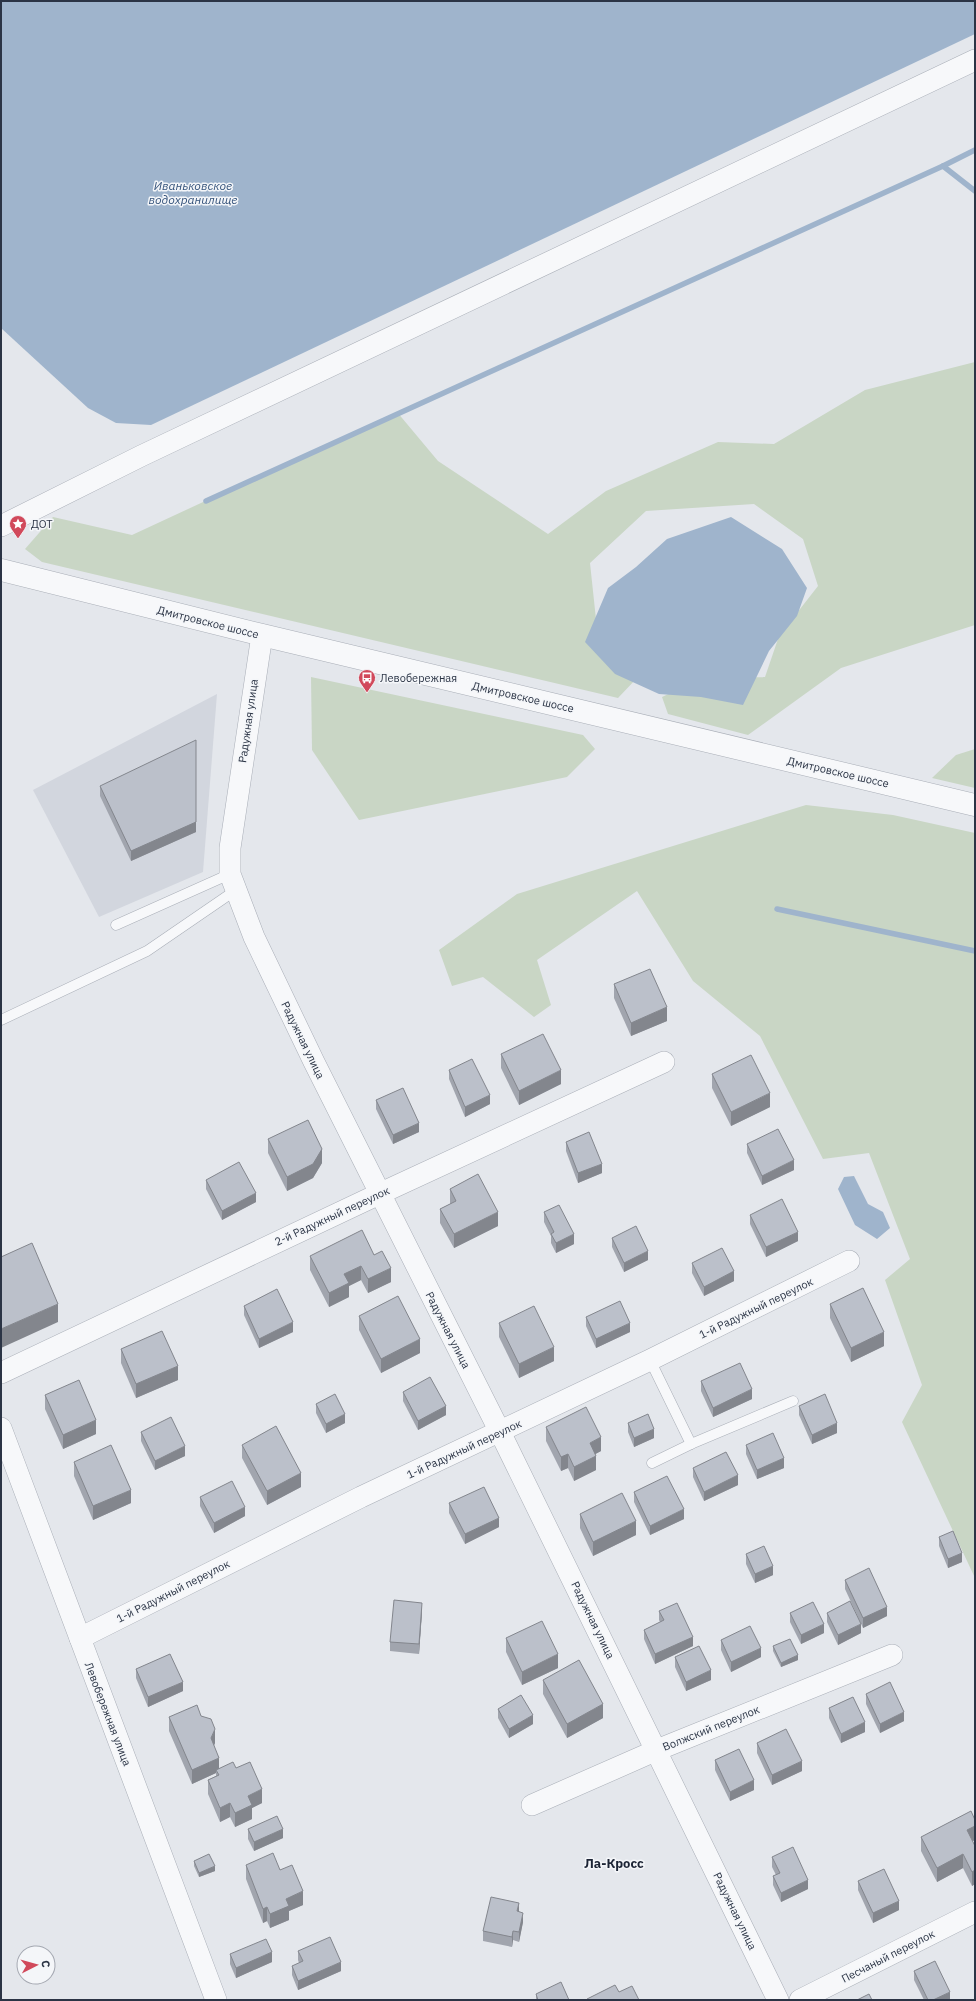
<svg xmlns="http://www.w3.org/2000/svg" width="976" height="2001" viewBox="0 0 976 2001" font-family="'IBM Plex Sans',sans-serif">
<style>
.built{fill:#d2d6de}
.green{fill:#c9d6c5}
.water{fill:#9fb4cc}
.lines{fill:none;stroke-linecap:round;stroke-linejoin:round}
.stream{stroke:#9fb4cc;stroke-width:5.5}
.service-casing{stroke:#a9aeb7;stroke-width:11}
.minor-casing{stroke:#a9aeb7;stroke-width:22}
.tertiary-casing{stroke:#a9aeb7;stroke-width:23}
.service{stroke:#f7f8fa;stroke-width:10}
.minor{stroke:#f7f8fa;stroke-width:21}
.tertiary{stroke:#f7f8fa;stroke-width:22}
.wall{fill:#a1a5ae}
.shaded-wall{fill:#83868d}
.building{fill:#bbc0ca;stroke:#83868d}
.labels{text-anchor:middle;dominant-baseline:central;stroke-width:3;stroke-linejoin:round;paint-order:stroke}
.poi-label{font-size:11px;fill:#2b3445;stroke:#f4f6f9;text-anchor:start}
.street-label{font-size:11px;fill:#2b3445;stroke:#f4f6f9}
.water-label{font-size:12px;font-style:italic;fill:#34527a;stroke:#f4f6f9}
.quarter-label{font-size:13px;font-weight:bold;fill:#1d2536;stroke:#f4f6f9}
</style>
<rect width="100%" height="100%" fill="#e4e7ec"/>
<path class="built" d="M217,694L203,872L99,917L33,790Z"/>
<g class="green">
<path d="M975,362V625L841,668L748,735L668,714L662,697L700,679L765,677L779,636L818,586L803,539L754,504L646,511L590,563L600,657L637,678L618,698L42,562L25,549L53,517L132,535L397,412L438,461L548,534L606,491L718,442L774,444L865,390Z"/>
<path d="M311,677L583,735L595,749L567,777L359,820L312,750Z"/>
<path d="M975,749V788L932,778L956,755Z"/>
<path d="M806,805L893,815L975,833V1578L902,1422L922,1385L885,1280L910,1259L869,1153L823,1159L760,1036L693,981L637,891L537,960L551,1005L534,1017L483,977L452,986L439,950L517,894Z"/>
</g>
<g class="water">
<path d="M1,1H975V34L151,425L116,423L88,408L1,328Z"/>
<path d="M731,517L782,549L807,588L797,616L769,651L743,705L701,697L659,694L615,674L585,642L608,588L636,567L667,539Z"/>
<path d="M854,1176L868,1204L883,1212L890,1228L877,1239L855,1225L838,1189L844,1177Z"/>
</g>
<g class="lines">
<g class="stream">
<path d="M943,166L975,191"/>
<path d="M206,501L943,166L975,150"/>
<path d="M777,909L975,951"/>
</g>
<defs>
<g id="service">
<path d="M116,925L230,874"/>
<path d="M1,1020L147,951L236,890"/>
<path d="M650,1360L691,1444"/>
<path d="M652,1463L691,1444L793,1401"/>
</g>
<g id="minor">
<path d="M1,526L141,456L975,60"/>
<path d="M262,635L230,848V874L254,937L314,1062L500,1432L778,2000"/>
<path d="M1,1373L379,1194L664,1062"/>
<path d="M1,1428L216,2000"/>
<path d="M80,1638L361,1497L650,1360L849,1261"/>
<path d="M532,1805L657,1750L892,1655"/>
<path d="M800,2000L975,1912"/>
</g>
<path id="tertiary" d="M1,570L262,635L975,805"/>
</defs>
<use href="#service" class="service-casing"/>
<use href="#minor" class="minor-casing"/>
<use href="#tertiary" class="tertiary-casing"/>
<use href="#service" class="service"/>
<use href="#minor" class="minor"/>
<use href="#tertiary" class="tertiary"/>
</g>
<g class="wall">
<path d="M100,786L196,832L131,861L100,796Z"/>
<path d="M614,984L667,1021L631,1036L614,998Z"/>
<path d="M501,1054L561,1084L519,1105L501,1068Z"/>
<path d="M449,1070L490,1104L465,1117L449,1079Z"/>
<path d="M712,1074L770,1107L731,1126L712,1088Z"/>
<path d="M376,1100L419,1132L393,1144L376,1109Z"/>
<path d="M268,1139L322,1163L313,1178L287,1191L268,1153Z"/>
<path d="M566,1142L602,1173L578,1183L566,1151Z"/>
<path d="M747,1144L794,1170L762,1185L747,1153Z"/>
<path d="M206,1180L256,1202L222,1220L206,1189Z"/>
<path d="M450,1189L498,1226L454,1248L440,1223V1209L450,1204Z"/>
<path d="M544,1212L574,1244L556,1253L551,1243V1236L544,1222Z"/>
<path d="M750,1215L798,1241L766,1257L750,1224Z"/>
<path d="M612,1238L648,1260L624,1272L612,1247Z"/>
<path d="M374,1255L391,1282L368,1293L361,1280L349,1286V1297L329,1307L310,1270V1256Z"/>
<path d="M692,1263L734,1281L704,1296L692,1273Z"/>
<path d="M830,1304L884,1346L851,1362L830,1318Z"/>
<path d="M244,1306L293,1332L259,1348L244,1315Z"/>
<path d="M359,1316L420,1353L381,1373L359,1330Z"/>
<path d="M586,1317L630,1332L596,1348L586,1326Z"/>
<path d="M499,1323L554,1361L519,1378L499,1337Z"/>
<path d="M121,1349L178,1380L136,1398L121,1363Z"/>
<path d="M701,1381L752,1399L713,1417L701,1391Z"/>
<path d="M403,1392L446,1415L418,1430L403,1401Z"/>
<path d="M45,1395L96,1434L63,1449L45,1409Z"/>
<path d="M316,1404L345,1423L326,1433L316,1413Z"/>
<path d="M799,1406L837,1433L812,1444L799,1415Z"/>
<path d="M628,1423L654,1438L634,1447L628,1432Z"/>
<path d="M546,1427L601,1451L595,1454L596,1470L574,1481L568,1468L561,1471L546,1441Z"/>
<path d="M141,1432L185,1456L155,1470L141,1441Z"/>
<path d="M242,1445L301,1487L267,1505L242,1458Z"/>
<path d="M746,1445L784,1468L757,1479L746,1454Z"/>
<path d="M74,1462L131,1503L93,1520L74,1476Z"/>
<path d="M693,1468L738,1485L704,1501L693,1477Z"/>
<path d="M634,1492L684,1519L650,1535L634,1502Z"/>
<path d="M200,1497L245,1516L214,1533L200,1506Z"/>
<path d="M449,1503L499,1527L465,1544L449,1513Z"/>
<path d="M580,1514L636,1535L593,1556L580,1528Z"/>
<path d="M939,1537L962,1562L948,1568L939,1546Z"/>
<path d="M746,1554L773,1575L755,1583L746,1564Z"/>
<path d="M845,1580L887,1616L863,1628L845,1589Z"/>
<path d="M659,1611L693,1646L655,1664L644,1639V1630L660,1622L659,1620Z"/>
<path d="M422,1612L419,1654L390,1651V1642Z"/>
<path d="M790,1613L824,1633L801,1644L790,1622Z"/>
<path d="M827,1613L861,1633L838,1645L827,1622Z"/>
<path d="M506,1638L558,1668L522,1685L506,1652Z"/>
<path d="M721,1640L761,1657L731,1672L721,1650Z"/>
<path d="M773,1646L798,1660L781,1667L773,1651Z"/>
<path d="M675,1657L711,1680L686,1691L675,1667Z"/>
<path d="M136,1669L183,1691L148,1707L136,1678Z"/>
<path d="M543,1680L603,1718L567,1738L543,1694Z"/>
<path d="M866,1694L904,1721L880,1733L866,1704Z"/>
<path d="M829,1708L865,1732L841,1743L829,1718Z"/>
<path d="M498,1709L533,1724L509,1738L498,1718Z"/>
<path d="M201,1716L215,1743L214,1745L219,1768H236L262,1803L252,1808V1819L235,1827L230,1817L220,1822L208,1794V1780L216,1776V1773L192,1784L169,1731V1717Z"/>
<path d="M757,1743L802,1771L772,1785L757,1753Z"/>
<path d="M715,1760L754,1790L730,1801L715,1770Z"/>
<path d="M975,1820V1840L972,1841L975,1846V1884L972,1886L963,1868L937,1882L921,1851V1837Z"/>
<path d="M248,1829L283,1838L254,1851L248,1839Z"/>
<path d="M772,1857L808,1889L781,1902L773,1885V1876L776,1875L772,1867Z"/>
<path d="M194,1861L215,1871L199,1877L194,1866Z"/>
<path d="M246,1865L280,1870L303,1905L289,1911V1920L270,1928L267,1921L263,1923L246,1879Z"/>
<path d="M858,1881L899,1910L873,1923L858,1890Z"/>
<path d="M519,1912L523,1922L519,1942L513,1940L512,1947L483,1941V1931Z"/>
<path d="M974,1940H975V1951L974,1950Z"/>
<path d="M298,1951L341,1971L298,1990L292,1975V1966L299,1963L298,1960Z"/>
<path d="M230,1954L272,1962L236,1978L230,1964Z"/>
<path d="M914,1971L950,2000H924L914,1980Z"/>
<path d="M536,1994L569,2000H536Z"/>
</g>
<g class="shaded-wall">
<path d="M196,740V832L131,861V851Z"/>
<path d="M667,1007V1021L631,1036V1023Z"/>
<path d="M561,1070V1084L519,1105V1091Z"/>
<path d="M770,1093V1107L731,1126V1112Z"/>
<path d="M490,1095V1104L465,1117V1107Z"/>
<path d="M419,1123V1132L393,1144V1135Z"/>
<path d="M322,1149V1163L313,1178L287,1191V1177Z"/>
<path d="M794,1160V1170L762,1185V1176Z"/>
<path d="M602,1164V1173L578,1183V1173Z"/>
<path d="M256,1193V1202L222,1220V1211Z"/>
<path d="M498,1212V1226L454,1248V1234Z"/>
<path d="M798,1232V1241L766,1257V1247Z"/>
<path d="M574,1234V1244L556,1253V1243Z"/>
<path d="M648,1251V1260L624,1272V1263Z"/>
<path d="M361,1266V1280L349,1286V1297L329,1307V1293L344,1274Z"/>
<path d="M391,1268V1282L368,1293V1279Z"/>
<path d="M734,1271V1281L704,1296V1287Z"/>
<path d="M58,1304V1322L1,1348V1329Z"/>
<path d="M293,1322V1332L259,1348V1339Z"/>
<path d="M630,1323V1332L596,1348V1339Z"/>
<path d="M884,1332V1346L851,1362V1348Z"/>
<path d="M420,1339V1353L381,1373V1359Z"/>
<path d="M554,1347V1361L519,1378V1364Z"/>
<path d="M178,1366V1380L136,1398V1384Z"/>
<path d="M752,1389V1399L713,1417V1408Z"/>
<path d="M446,1406V1415L418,1430V1421Z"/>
<path d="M345,1414V1423L326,1433V1424Z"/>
<path d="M96,1420V1434L63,1449V1435Z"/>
<path d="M837,1423V1433L812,1444V1435Z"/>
<path d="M654,1429V1438L634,1447V1438Z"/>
<path d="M601,1437V1451L590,1457V1443Z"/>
<path d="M185,1446V1456L155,1470V1461Z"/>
<path d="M568,1454V1468L561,1471V1457Z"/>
<path d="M596,1456V1470L574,1481V1467Z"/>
<path d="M784,1458V1468L757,1479V1470Z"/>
<path d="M301,1473V1487L267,1505V1491Z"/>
<path d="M738,1475V1485L704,1501V1492Z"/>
<path d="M131,1490V1503L93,1520V1506Z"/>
<path d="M245,1507V1516L214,1533V1523Z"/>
<path d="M684,1509V1519L650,1535V1526Z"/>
<path d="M499,1518V1527L465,1544V1534Z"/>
<path d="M636,1521V1535L593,1556V1542Z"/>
<path d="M962,1553V1562L948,1568V1559Z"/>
<path d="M773,1566V1575L755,1583V1574Z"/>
<path d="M422,1603V1612L419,1654V1644Z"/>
<path d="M887,1607V1616L863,1628V1618Z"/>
<path d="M824,1624V1633L801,1644V1635Z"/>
<path d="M861,1624V1633L838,1645V1635Z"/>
<path d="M693,1637V1646L655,1664V1654Z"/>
<path d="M761,1648V1657L731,1672V1662Z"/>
<path d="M558,1654V1668L522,1685V1672Z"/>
<path d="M798,1655V1660L781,1667V1663Z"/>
<path d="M711,1670V1680L686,1691V1682Z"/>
<path d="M183,1682V1691L148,1707V1697Z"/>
<path d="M603,1704V1718L567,1738V1724Z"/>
<path d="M904,1712V1721L880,1733V1724Z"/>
<path d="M533,1715V1724L509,1738V1729Z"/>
<path d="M865,1722V1732L841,1743V1734Z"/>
<path d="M215,1729V1743L211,1752V1738Z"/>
<path d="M219,1758V1772L216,1770V1773L192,1784V1770Z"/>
<path d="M802,1761V1771L772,1785V1775Z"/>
<path d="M754,1780V1790L730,1801V1792Z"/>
<path d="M262,1789V1803L252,1808V1819L235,1827V1813L248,1796Z"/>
<path d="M230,1803V1817L220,1822V1808Z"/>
<path d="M975,1826V1840L967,1844V1830Z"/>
<path d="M283,1829V1838L254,1851V1842Z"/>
<path d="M963,1854V1868L937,1882V1868Z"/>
<path d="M215,1866V1871L199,1877V1873Z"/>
<path d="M975,1870V1884L972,1886V1872Z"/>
<path d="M808,1880V1889L781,1902V1893Z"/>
<path d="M303,1891V1905L289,1911V1920L270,1928V1914L286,1899Z"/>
<path d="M899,1901V1910L873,1923V1913Z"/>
<path d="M519,1903V1912L517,1911Z"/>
<path d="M267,1907V1921L263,1923V1909Z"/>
<path d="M523,1913V1922L519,1942V1932Z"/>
<path d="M513,1931V1940L512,1947V1937Z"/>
<path d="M272,1952V1962L236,1978V1968Z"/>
<path d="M341,1962V1971L298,1990V1981Z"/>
<path d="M950,1992V2000H933Z"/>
</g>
<g class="building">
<path d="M196,740V822L131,851L100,786Z"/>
<path d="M650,969L667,1007L631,1023L614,984Z"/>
<path d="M543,1034L561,1070L519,1091L501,1054Z"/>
<path d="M751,1055L770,1093L731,1112L712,1074Z"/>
<path d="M472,1059L490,1095L465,1107L449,1070Z"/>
<path d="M403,1088L419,1123L393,1135L376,1100Z"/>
<path d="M308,1120L322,1149L313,1164L287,1177L268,1139Z"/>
<path d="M778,1129L794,1160L762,1176L747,1144Z"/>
<path d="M589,1132L602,1164L578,1173L566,1142Z"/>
<path d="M239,1162L256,1193L222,1211L206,1180Z"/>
<path d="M478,1174L498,1212L454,1234L440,1209L456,1201L450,1189Z"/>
<path d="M782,1199L798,1232L766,1247L750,1215Z"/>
<path d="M559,1205L574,1234L556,1243L551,1234L554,1232L544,1212Z"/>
<path d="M636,1226L648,1251L624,1263L612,1238Z"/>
<path d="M362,1230L374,1255L382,1251L391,1268L368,1279L361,1266L344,1274L349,1283L329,1293L310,1256Z"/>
<path d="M32,1243L58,1304L1,1329V1257Z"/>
<path d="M722,1248L734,1271L704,1287L692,1263Z"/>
<path d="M863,1288L884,1332L851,1348L830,1304Z"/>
<path d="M277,1289L293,1322L259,1339L244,1306Z"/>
<path d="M398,1296L420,1339L381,1359L359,1316Z"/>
<path d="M620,1301L630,1323L596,1339L586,1317Z"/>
<path d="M534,1306L554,1347L519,1364L499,1323Z"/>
<path d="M162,1331L178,1366L136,1384L121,1349Z"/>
<path d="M740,1363L752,1389L713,1408L701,1381Z"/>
<path d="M430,1377L446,1406L418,1421L403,1392Z"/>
<path d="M79,1380L96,1420L63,1435L45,1395Z"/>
<path d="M335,1394L345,1414L326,1424L316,1404Z"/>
<path d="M825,1394L837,1423L812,1435L799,1406Z"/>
<path d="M586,1407L601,1437L590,1443L596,1456L574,1467L568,1454L561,1457L546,1427Z"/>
<path d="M648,1414L654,1429L634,1438L628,1423Z"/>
<path d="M171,1417L185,1446L155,1461L141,1432Z"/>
<path d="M276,1426L301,1473L267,1491L242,1445Z"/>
<path d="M773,1433L784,1458L757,1470L746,1445Z"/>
<path d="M111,1445L131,1490L93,1506L74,1462Z"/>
<path d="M726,1452L738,1475L704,1492L693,1468Z"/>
<path d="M667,1476L684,1509L650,1526L634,1492Z"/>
<path d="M232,1481L245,1507L214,1523L200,1497Z"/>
<path d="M484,1487L499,1518L465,1534L449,1503Z"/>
<path d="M622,1493L636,1521L593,1542L580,1514Z"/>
<path d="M953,1531L962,1553L948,1559L939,1537Z"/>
<path d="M764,1546L773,1566L755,1574L746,1554Z"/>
<path d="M869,1568L887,1607L863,1618L845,1580Z"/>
<path d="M394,1600L422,1603L419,1644L390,1642Z"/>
<path d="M850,1601L861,1624L838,1635L827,1613Z"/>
<path d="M813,1602L824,1624L801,1635L790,1613Z"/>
<path d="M677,1603L693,1637L655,1654L644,1630L664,1620L659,1611Z"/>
<path d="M542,1621L558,1654L522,1672L506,1638Z"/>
<path d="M750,1626L761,1648L731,1662L721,1640Z"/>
<path d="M790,1639L798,1655L781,1663L773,1646Z"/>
<path d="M699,1646L711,1670L686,1682L675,1657Z"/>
<path d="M170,1654L183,1682L148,1697L136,1669Z"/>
<path d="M579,1660L603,1704L567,1724L543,1680Z"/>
<path d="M890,1682L904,1712L880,1724L866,1694Z"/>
<path d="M521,1695L533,1715L509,1729L498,1709Z"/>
<path d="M853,1697L865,1722L841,1734L829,1708Z"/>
<path d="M197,1705L201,1716L211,1719L215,1729L211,1738L219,1758L192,1770L169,1717Z"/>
<path d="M786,1729L802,1761L772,1775L757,1743Z"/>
<path d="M739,1749L754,1780L730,1792L715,1760Z"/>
<path d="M233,1762L236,1768L250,1762L262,1789L248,1796L252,1805L235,1813L230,1803L220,1808L208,1780L219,1775L216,1770Z"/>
<path d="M971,1811L975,1820V1826L967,1830L975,1846V1870L972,1872L963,1854L937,1868L921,1837Z"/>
<path d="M277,1816L283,1829L254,1842L248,1829Z"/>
<path d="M793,1847L808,1880L781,1893L773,1876L780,1873L772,1857Z"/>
<path d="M273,1853L280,1870L292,1865L303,1891L286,1899L289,1906L270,1914L267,1907L263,1909L246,1865Z"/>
<path d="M209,1854L215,1866L199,1873L194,1861Z"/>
<path d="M884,1869L899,1901L873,1913L858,1881Z"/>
<path d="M491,1897L519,1903L517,1911L523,1913L519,1932L513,1931L512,1937L483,1931Z"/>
<path d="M330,1937L341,1962L298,1981L292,1966L303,1961L298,1951Z"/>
<path d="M266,1939L272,1952L236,1968L230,1954Z"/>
<path d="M935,1961L950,1992L933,2000H928L914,1971Z"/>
<path d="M561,1982L569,2000H538L536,1994Z"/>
<path d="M615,1985L619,1992L632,1986L639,2000H587V1999Z"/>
<path d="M869,1994L872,2000H857Z"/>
</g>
<defs>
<symbol id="sight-pin" viewBox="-11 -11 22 30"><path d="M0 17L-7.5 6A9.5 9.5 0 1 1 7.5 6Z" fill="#d1495b" stroke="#f4f6f9"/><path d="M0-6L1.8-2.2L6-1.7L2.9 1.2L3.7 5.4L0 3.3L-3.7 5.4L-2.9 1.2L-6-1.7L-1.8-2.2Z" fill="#fff"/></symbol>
<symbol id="bus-pin" viewBox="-11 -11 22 30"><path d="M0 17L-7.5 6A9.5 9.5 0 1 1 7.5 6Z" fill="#d1495b" stroke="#f4f6f9"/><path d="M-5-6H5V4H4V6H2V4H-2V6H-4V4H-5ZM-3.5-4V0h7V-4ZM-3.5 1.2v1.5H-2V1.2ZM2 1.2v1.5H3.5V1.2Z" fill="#fff"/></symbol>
</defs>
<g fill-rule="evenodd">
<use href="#sight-pin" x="8" y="514" width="20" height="27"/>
<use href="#bus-pin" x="357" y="668" width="20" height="27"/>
</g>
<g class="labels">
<g class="poi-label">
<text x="31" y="524">ДОТ</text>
<text x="380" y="678">Левобережная</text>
</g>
<g class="street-label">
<text transform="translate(208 622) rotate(14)">Дмитровское шоссе</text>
<text transform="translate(523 697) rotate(13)">Дмитровское шоссе</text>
<text transform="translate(248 721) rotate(-82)">Радужная улица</text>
<text transform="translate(838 772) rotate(13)">Дмитровское шоссе</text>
<text transform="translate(303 1040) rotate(64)">Радужная улица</text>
<text transform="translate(332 1216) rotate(-25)">2-й Радужный переулок</text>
<text transform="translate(756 1308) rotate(-26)">1-й Радужный переулок</text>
<text transform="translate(448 1330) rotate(63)">Радужная улица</text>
<text transform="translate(464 1449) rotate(-25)">1-й Радужный переулок</text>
<text transform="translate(173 1591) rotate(-27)">1-й Радужный переулок</text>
<text transform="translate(593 1620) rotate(64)">Радужная улица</text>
<text transform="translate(108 1714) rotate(69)">Левобережная улица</text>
<text transform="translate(711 1728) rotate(-22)">Волжский переулок</text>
<text transform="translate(735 1911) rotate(64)">Радужная улица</text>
<text transform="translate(888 1956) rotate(-27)">Песчаный переулок</text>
</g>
<g class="water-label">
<text x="193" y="185">Иваньковское<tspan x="193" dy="14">водохранилище</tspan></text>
</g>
<g class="quarter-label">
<text x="614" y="1863">Ла-Кросс</text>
</g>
</g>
<rect width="976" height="2001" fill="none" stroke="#2b3445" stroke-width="4"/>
<g transform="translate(36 1965) rotate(84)"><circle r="19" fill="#f4f6f9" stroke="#a4a8b1"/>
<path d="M0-3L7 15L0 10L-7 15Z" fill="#d1495b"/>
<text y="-6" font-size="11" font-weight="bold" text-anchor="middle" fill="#2b3445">С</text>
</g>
</svg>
